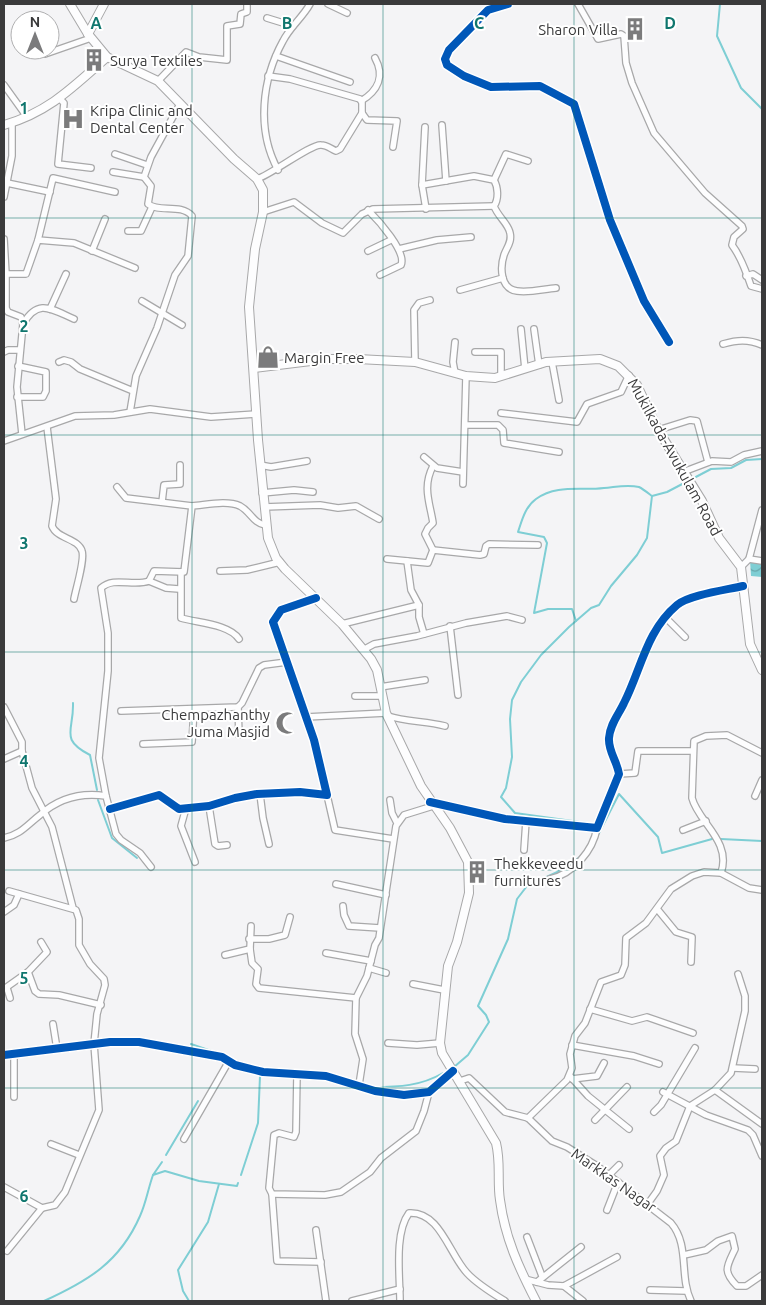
<svg xmlns="http://www.w3.org/2000/svg" width="766" height="1305" viewBox="0 0 766 1305" font-family="Ubuntu,sans-serif">
<style>
.water{fill:url(#water-waves)}
.lines{fill:none;stroke-linecap:round;stroke-linejoin:round}
.stream{stroke:#7eced4;stroke-width:2}
.street-casing{stroke:#a8a8a9;stroke-width:8}
.secondary-casing{stroke:#a8a8a9;stroke-width:10}
.street{stroke:#fdfdfe;stroke-width:5.5}
.secondary{stroke:#fdfdfe;stroke-width:8}
.cycleway-casing{stroke:#fff;stroke-width:11}
.cycleway{stroke:#0057b8;stroke-width:8}
.grid{fill:none;stroke:#0f766e;stroke-width:1;stroke-opacity:0.55}
.labels{text-anchor:middle;dominant-baseline:central;stroke-width:4;stroke-linejoin:round;paint-order:stroke}
.poi-label{font-size:15px;fill:#3a3a3b;stroke:#fff;text-anchor:start}
.street-label{font-size:15px;fill:#3a3a3b;stroke:#fff}
.grid-label{font-size:16px;text-anchor:middle;font-weight:bold;fill:#0f766e;stroke:#fff;stroke-width:4;stroke-linejoin:round;paint-order:stroke}
</style>
<defs>
<pattern id="water-waves" width="16" height="10" patternUnits="userSpaceOnUse" patternTransform="scale(1.25)"><rect width="16" height="10" fill="#7eced4"/><path d="M0 5q4-4 8 0t8 0" fill="none" stroke="#68a8ad"/></pattern>
</defs>
<rect width="100%" height="100%" fill="#f4f4f6"/>
<path class="water" d="M750,560L762,564V577L751,576Z"/>
<g class="lines">
<g class="stream">
<path d="M720,4L717,36L741,88L762,109"/>
<path d="M692,479L711,469L731,468L746,460L762,459"/>
<path d="M576,621L572,609H548L534,613L547,543L544,537L518,532C522,520 525,507 536,499C557,484 581,491 604,488C616,487 627,484 639,487C643,489 648,493 652,496"/>
<path d="M73,703C74,731 59,739 90,755L97,790"/>
<path d="M98,800L112,838L137,858"/>
<path d="M594,824L515,813L501,797L506,788L512,757L510,719L512,700L521,682L541,655L569,627L591,608L599,605L611,586L637,555L647,538L652,496L667,492L688,481"/>
<path d="M598,835L619,794L658,837L662,853L712,839"/>
<path d="M721,839L762,841"/>
<path d="M191,1044L217,1053"/>
<path d="M454,1067L468,1055L489,1022L486,1015L478,1006L508,939L517,899L527,886L566,868L581,856"/>
<path d="M346,1078L356,1081"/>
<path d="M373,1087C399,1087 421,1086 443,1073"/>
<path d="M166,1155L198,1101"/>
<path d="M162,1162L153,1175L165,1171L199,1181L237,1186L238,1183"/>
<path d="M241,1175L258,1123L260,1076"/>
<path d="M44,1301C88,1281 120,1262 140,1216C146,1203 148,1189 153,1175"/>
<path d="M189,1301L183,1291L178,1270L208,1222L219,1184"/>
</g>
<defs>
<g id="street">
<path d="M328,4L347,13"/>
<path d="M508,4L488,10L449,50L445,59L447,65L464,76L491,87L540,86L574,104L610,220L644,301L669,342"/>
<path d="M578,4L598,39L621,34L624,36L626,63L632,83L654,133L705,193L742,226L743,229L734,237L732,245C741,257 746,271 751,286L762,289"/>
<path d="M267,18L293,26"/>
<path d="M45,54L91,38"/>
<path d="M276,56L350,82"/>
<path d="M268,76L290,79L360,99L362,102V113L367,120L397,121L393,147"/>
<path d="M158,81L186,52L199,57L227,60V26L240,24L241,14L247,12V4"/>
<path d="M4,85L27,117"/>
<path d="M60,99L64,103L58,164L91,168"/>
<path d="M361,101C378,91 385,76 375,58"/>
<path d="M442,125L446,181"/>
<path d="M425,127L422,185L426,209"/>
<path d="M115,154L147,165"/>
<path d="M278,170C256,130 262,79 283,41C290,27 303,17 310,4"/>
<path d="M113,172L144,177"/>
<path d="M257,179C272,174 311,144 321,145C327,145 331,149 336,151L340,149L362,113"/>
<path d="M494,180L506,154L528,161"/>
<path d="M7,183L50,192"/>
<path d="M422,185L474,176L494,180C498,187 499,199 494,206C498,217 508,223 510,233C512,242 507,247 504,255C500,267 500,289 517,291C529,293 544,289 556,288"/>
<path d="M4,197L12,156V123"/>
<path d="M368,210C378,220 407,252 401,265L380,275"/>
<path d="M263,212L294,202L322,223L343,233L362,214L373,209L494,206"/>
<path d="M128,231H141L152,207"/>
<path d="M4,239L6,274V308L8,312L21,317L23,324L17,387L22,434"/>
<path d="M38,240L53,178L115,192"/>
<path d="M399,249L437,240L471,237"/>
<path d="M92,251L105,219"/>
<path d="M368,251L391,240"/>
<path d="M6,274H26L38,240L74,243L135,268"/>
<path d="M746,276L753,274L762,280"/>
<path d="M460,290L503,278"/>
<path d="M142,301L182,325"/>
<path d="M50,309L66,274"/>
<path d="M23,324C38,298 51,309 74,319"/>
<path d="M521,329L525,369"/>
<path d="M534,329L539,365"/>
<path d="M455,342L453,362L455,373"/>
<path d="M723,344C737,340 748,339 762,345"/>
<path d="M4,352L8,350H20"/>
<path d="M475,352H501V376"/>
<path d="M59,362L64,360L71,362L80,369L133,391"/>
<path d="M415,362L414,310L419,303L430,300"/>
<path d="M552,362L559,400"/>
<path d="M17,397H43L46,391V372L18,366"/>
<path d="M130,412L136,376L157,328L175,275L188,256L192,216C181,203 159,213 148,204L151,186L144,177L151,157L180,104"/>
<path d="M501,413L577,422L587,404L621,392L629,375"/>
<path d="M465,425H498L503,430L504,443L559,452"/>
<path d="M47,427L56,499L52,526C57,539 78,538 82,551C85,560 76,588 74,599"/>
<path d="M658,430L690,420L697,421L708,462"/>
<path d="M4,441L75,416L114,415L150,409L211,417L257,414"/>
<path d="M424,457L437,468L463,472"/>
<path d="M260,465L271,467L307,461"/>
<path d="M683,472L712,461L731,462L744,455L762,451"/>
<path d="M463,484L466,376"/>
<path d="M117,487L126,498L192,506"/>
<path d="M262,493L294,490L313,492"/>
<path d="M162,502L164,485L180,484V465"/>
<path d="M264,507L320,505L338,508L356,506L379,519"/>
<path d="M433,550L425,534L428,528L433,523C430,503 422,487 433,466"/>
<path d="M387,559L428,563L433,550L480,555L484,554L486,546L489,544L538,545"/>
<path d="M749,559L762,561"/>
<path d="M407,561L411,590L419,605V617L424,634"/>
<path d="M741,567L749,559L762,510"/>
<path d="M220,571L247,570L280,562"/>
<path d="M181,572V618C198,623 229,624 239,639"/>
<path d="M149,581L166,588L179,589"/>
<path d="M665,617L685,637"/>
<path d="M342,624L419,605"/>
<path d="M450,626L458,695"/>
<path d="M363,650L374,644L417,636L466,623L507,616L522,620"/>
<path d="M380,687L425,680"/>
<path d="M355,696H382"/>
<path d="M4,707L22,742V751L32,788L52,827L73,908"/>
<path d="M238,707L239,735"/>
<path d="M121,711L238,707L242,703L259,668L264,665L287,662"/>
<path d="M388,716C407,722 426,721 445,726"/>
<path d="M306,717L386,713"/>
<path d="M143,744L192,742L194,709"/>
<path d="M4,759L22,751"/>
<path d="M619,774L635,773L638,751H693"/>
<path d="M260,794L263,818L269,844"/>
<path d="M327,795L335,830L393,839"/>
<path d="M106,796L99,758L108,671V633L101,588C114,576 133,587 149,581L154,571L184,572L192,506C206,505 227,500 240,506C251,512 253,523 265,525"/>
<path d="M755,796L762,780"/>
<path d="M390,800L392,813L397,823"/>
<path d="M432,802L505,819L597,828L619,774C617,761 608,751 609,738C610,724 619,714 624,703C641,670 646,631 677,605C689,595 726,590 743,586"/>
<path d="M209,806L215,844L218,846L227,845"/>
<path d="M186,808L181,826L195,862"/>
<path d="M110,809L159,795L179,809L209,806L235,798L257,794L300,792L327,795L314,740L273,622L281,610L316,598"/>
<path d="M683,830L706,821"/>
<path d="M4,838C20,835 27,825 40,815C59,798 80,792 106,796L116,834L121,840L140,853L151,867"/>
<path d="M524,850L526,821"/>
<path d="M721,873C732,841 698,822 692,798L694,741L706,736L727,735L762,753"/>
<path d="M550,879C573,874 593,851 597,828"/>
<path d="M336,884L386,895"/>
<path d="M343,906L344,915L349,926L380,928"/>
<path d="M658,910L676,932L692,937L691,962"/>
<path d="M4,912L14,905L19,894"/>
<path d="M249,939H269L285,935L290,917"/>
<path d="M250,949L251,926"/>
<path d="M326,953L371,961"/>
<path d="M225,955L250,949L252,963L258,969L256,984L259,988L356,998"/>
<path d="M369,968L386,973"/>
<path d="M28,972L35,991L39,994L59,995L101,1005"/>
<path d="M413,984L444,990"/>
<path d="M7,988L10,998"/>
<path d="M4,989L28,972L47,952L41,942"/>
<path d="M590,1009L632,1021L647,1017L693,1033"/>
<path d="M53,1024L57,1049"/>
<path d="M388,1043L417,1045L440,1043"/>
<path d="M572,1045L634,1056L659,1064"/>
<path d="M14,1054V1097"/>
<path d="M733,1068L755,1069"/>
<path d="M297,1074L296,1132L294,1137L279,1133L274,1135L269,1188L272,1194L325,1195L341,1192L370,1172L381,1158L416,1131L424,1111L429,1092"/>
<path d="M570,1076L588,1096L629,1129"/>
<path d="M572,1079L597,1076L604,1063"/>
<path d="M460,1081L469,1078L505,1112L528,1118"/>
<path d="M359,1085L363,1059L355,1034L356,998L367,976L375,945L379,938L396,826L404,815L433,806"/>
<path d="M715,1090L762,1124"/>
<path d="M663,1092L706,1115L748,1130L753,1135L762,1156"/>
<path d="M654,1112L661,1105L695,1048"/>
<path d="M528,1118L567,1080L572,1068L570,1054L575,1036L585,1023L601,982L621,975L625,965L626,938L646,923L671,889L692,876L704,872L721,873L749,888L762,890"/>
<path d="M528,1118L552,1141L567,1147L597,1166L671,1223C690,1245 679,1276 691,1301"/>
<path d="M595,1120L627,1087"/>
<path d="M184,1139L229,1061"/>
<path d="M51,1144L79,1155"/>
<path d="M609,1175L619,1165"/>
<path d="M4,1187L42,1208L55,1205L65,1192L99,1110L94,1044L97,1014L105,985L104,979L90,964L79,945V919L76,910L9,891"/>
<path d="M272,1194L277,1261L321,1262"/>
<path d="M647,1205L657,1191L664,1175L660,1156L666,1148L676,1141L690,1106L715,1090L731,1073L745,1011V996L738,974"/>
<path d="M607,1210L618,1182"/>
<path d="M316,1230L326,1301"/>
<path d="M527,1237L542,1276"/>
<path d="M7,1251L42,1208"/>
<path d="M684,1255L706,1250L718,1241L732,1236L735,1249C727,1266 722,1271 737,1286H746L762,1275"/>
<path d="M525,1279L548,1285L564,1286L617,1257"/>
<path d="M537,1282L581,1247"/>
<path d="M564,1286L583,1301"/>
<path d="M650,1290L686,1291"/>
<path d="M352,1301L400,1289"/>
<path d="M400,1301C400,1277 394,1233 409,1213C440,1211 449,1254 467,1273C477,1284 492,1293 505,1301"/>
</g>
<g id="secondary">
<path d="M70,4L88,34L107,57L158,81L234,159L257,179L263,190V212L255,249L249,307L258,440L268,538L276,558L285,569L342,624L371,659L377,670L386,713L421,786L450,828L468,862L469,893L457,942L448,966L440,1043L442,1053L496,1143C501,1163 497,1181 500,1200C505,1238 519,1268 536,1301"/>
<path d="M88,34L104,4"/>
<path d="M4,125C49,112 73,87 107,57"/>
<path d="M254,368L327,359H358L415,362L466,376L495,378L546,362L600,359L618,366L637,385L658,430L702,501L719,538L741,567L750,644L762,670"/>
<path d="M4,1055L110,1042H139L222,1057L235,1065L263,1072L326,1076L375,1091L404,1095L429,1092L453,1071"/>
</g>
</defs>
<use href="#street" class="street-casing"/>
<use href="#secondary" class="secondary-casing"/>
<use href="#street" class="street"/>
<use href="#secondary" class="secondary"/>
<defs>
<g id="cycleway">
<path d="M508,4L488,10L449,50L445,59L447,65L464,76L491,87L540,86L574,104L610,220L644,301L669,342"/>
<path d="M430,802L505,819L597,828L619,774C617,761 608,751 609,738C610,724 619,714 624,703C641,670 646,631 677,605C689,595 726,590 743,586"/>
<path d="M110,809L159,795L179,809L209,806L235,798L257,794L300,792L327,795L314,740L273,622L281,610L316,598"/>
<path d="M4,1055L110,1042H139L222,1057L235,1065L263,1072L326,1076L375,1091L404,1095L429,1092L453,1071"/>
</g>
</defs>
<use href="#cycleway" class="cycleway-casing"/>
<use href="#cycleway" class="cycleway"/>
</g>
<path class="grid" d="M192,4V1301M383,4V1301M574,4V1301M4,218H762M4,435H762M4,652H762M4,870H762M4,1088H762"/>
<defs>
<symbol id="building-bare" viewBox="-9 -9 18 18"><path d="M-4-6H4V6H1V3H-1V6H-4ZM-2.5-4.3h1.7v1.8h-1.7ZM.8-4.3h1.7v1.8H.8ZM-2.5-1h1.7V.8h-1.7ZM.8-1h1.7V.8H.8Z" fill="#7b7b7c" stroke="#fff" stroke-width="2.5" paint-order="stroke"/></symbol>
<symbol id="hospital-bare" viewBox="-9 -9 18 18"><path d="M-5-5h3v3.5h4V-5h3V5h-3V1.5h-4V5h-3Z" fill="#7b7b7c" stroke="#fff" stroke-width="2.5" paint-order="stroke"/></symbol>
<symbol id="shop-bare" viewBox="-9 -9 18 18"><path d="M-5-2.5h2.3a2.7 3.5 0 0 1 5.4 0H5L5.5 6h-11ZM-1.5-2.5h3a1.5 2.3 0 0 0-3 0Z" fill="#7b7b7c" stroke="#fff" stroke-width="2.5" paint-order="stroke"/></symbol>
<symbol id="mosque-bare" viewBox="-9 -9 18 18"><path d="M3.5-4.9A6 6 0 1 0 3.5 4.9A5 5 0 1 1 3.5-4.9Z" fill="#7b7b7c" stroke="#fff" stroke-width="2.5" paint-order="stroke"/></symbol>
</defs>
<g fill-rule="evenodd">
<use href="#building-bare" x="619" y="13" width="32" height="32"/>
<use href="#building-bare" x="78" y="44" width="32" height="32"/>
<use href="#hospital-bare" x="57" y="103" width="32" height="32"/>
<use href="#shop-bare" x="252" y="341" width="32" height="32"/>
<use href="#mosque-bare" x="271" y="707" width="32" height="32"/>
<use href="#building-bare" x="461" y="856" width="32" height="32"/>
</g>
<g class="labels">
<g class="poi-label">
<text x="618" y="29" text-anchor="end">Sharon Villa</text>
<text x="110" y="60">Surya Textiles</text>
<text x="90" y="110">Kripa Clinic and<tspan x="90" dy="17">Dental Center</tspan></text>
<text x="284" y="357">Margin Free</text>
<text x="270" y="714" text-anchor="end">Chempazhanthy<tspan x="270" dy="17">Juma Masjid</tspan></text>
<text x="494" y="863">Thekkeveedu<tspan x="494" dy="17">furnitures</tspan></text>
</g>
<g class="street-label">
<text transform="translate(675 457) rotate(61)">Mukilkada-Avukulam Road</text>
<text transform="translate(614 1180) rotate(35)">Markkas Nagar</text>
</g>
</g>
<g class="grid-label">
<text x="96" y="29">A</text>
<text x="287" y="29">B</text>
<text x="479" y="29">C</text>
<text x="670" y="29">D</text>
<text x="24" y="114">1</text>
<text x="24" y="332">2</text>
<text x="24" y="549">3</text>
<text x="24" y="767">4</text>
<text x="24" y="984">5</text>
<text x="24" y="1202">6</text>
</g>
<rect width="766" height="1305" fill="none" stroke="#3a3a3b" stroke-width="10"/>
<g transform="translate(35 35)"><circle r="24" fill="#ffffff" stroke="#b0b0b1"/>
<path d="M0-4L9 19L0 12L-9 19Z" fill="#7b7b7c"/>
<text y="-8" font-size="14" font-weight="bold" text-anchor="middle" fill="#3a3a3b">N</text>
</g>
</svg>
